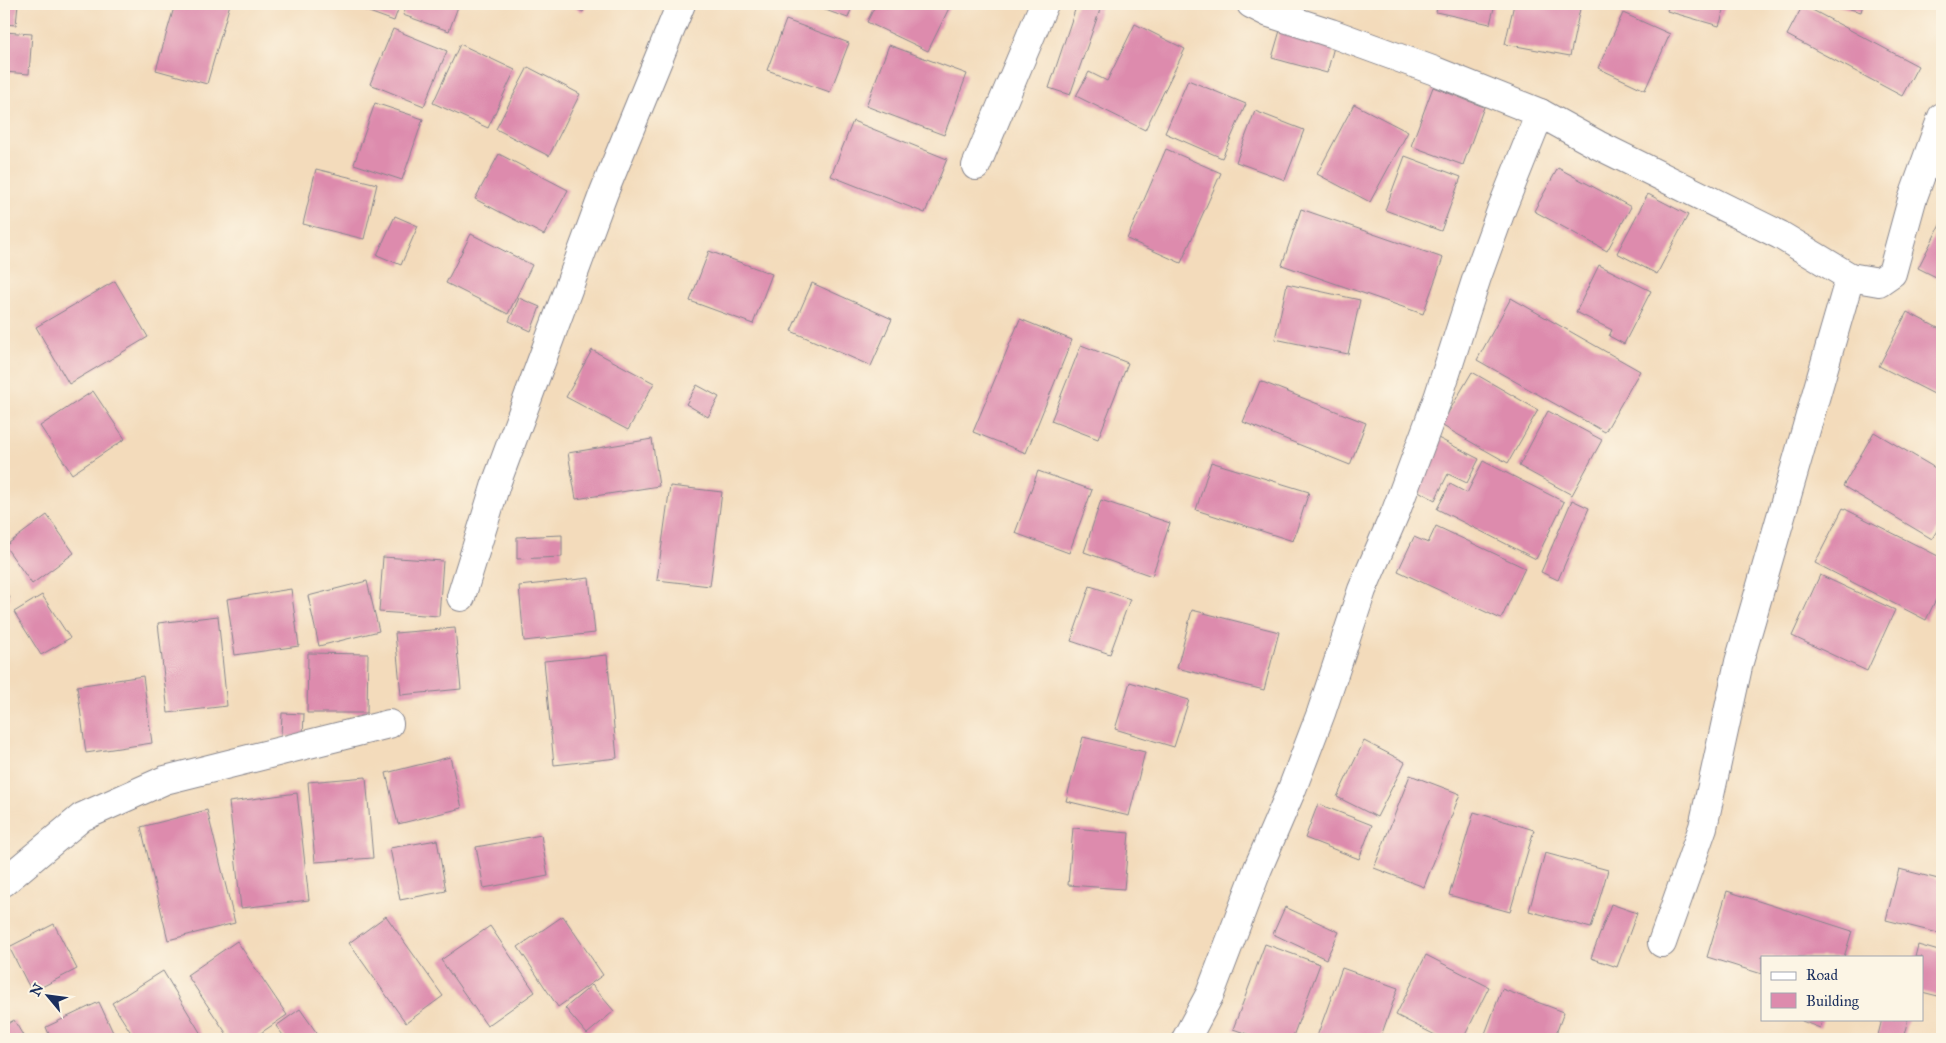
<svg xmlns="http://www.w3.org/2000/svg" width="1946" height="1043" viewBox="0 0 1946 1043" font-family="'IM FELL Great Primer',serif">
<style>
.building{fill:#dd8bad}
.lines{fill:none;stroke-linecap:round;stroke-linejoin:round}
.minor-casing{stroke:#87858c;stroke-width:30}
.minor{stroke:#fff;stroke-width:28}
</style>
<rect width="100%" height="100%" fill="#fcf5e5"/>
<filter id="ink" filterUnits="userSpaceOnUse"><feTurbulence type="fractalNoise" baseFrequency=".02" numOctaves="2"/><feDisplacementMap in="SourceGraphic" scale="10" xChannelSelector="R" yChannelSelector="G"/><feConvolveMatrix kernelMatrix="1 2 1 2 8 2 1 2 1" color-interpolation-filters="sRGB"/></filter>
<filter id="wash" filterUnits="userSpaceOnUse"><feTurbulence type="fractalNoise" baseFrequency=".0096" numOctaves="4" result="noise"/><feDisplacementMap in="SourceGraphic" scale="20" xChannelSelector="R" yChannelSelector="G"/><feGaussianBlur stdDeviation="1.12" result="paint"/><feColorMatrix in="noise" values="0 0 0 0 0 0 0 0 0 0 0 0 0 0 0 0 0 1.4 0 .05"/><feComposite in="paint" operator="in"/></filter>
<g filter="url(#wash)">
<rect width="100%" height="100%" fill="#f3dbbb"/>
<g id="blocks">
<g class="building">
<path d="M4,4H18L16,25L4,24Z"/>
<path d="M175,4H230L207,84L156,70Z"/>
<path d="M347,4H400L394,21Z"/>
<path d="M407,4H459L449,31L403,15Z"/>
<path d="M568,4H587L583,12Z"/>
<path d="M808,4H853L848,18Z"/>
<path d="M876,4H951L928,51L867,22Z"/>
<path d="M1077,4H1102L1070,95L1049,88Z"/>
<path d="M1438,4H1495L1490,24L1436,12Z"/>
<path d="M1514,4H1581L1570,56L1505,44Z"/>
<path d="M1669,4H1726L1719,26L1667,11Z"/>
<path d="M1832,4H1863L1861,12Z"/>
<path d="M1803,5L1918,66L1902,96L1787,35Z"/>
<path d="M1623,13L1670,34L1645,90L1598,68Z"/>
<path d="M786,20L849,43L830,92L767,70Z"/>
<path d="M1135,24L1185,49L1145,130L1076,96L1089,72L1107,81Z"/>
<path d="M1281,27L1335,43L1327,73L1272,58Z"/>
<path d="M393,29L447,51L424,106L370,84Z"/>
<path d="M4,32L32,34L29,74L4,72Z"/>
<path d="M460,44L515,70L488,128L433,103Z"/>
<path d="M889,45L967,74L944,135L866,106Z"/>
<path d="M528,67L580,94L549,156L496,129Z"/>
<path d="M1188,80L1246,104L1222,158L1165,133Z"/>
<path d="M1433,87L1484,107L1463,165L1411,146Z"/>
<path d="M375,103L423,119L402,180L354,164Z"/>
<path d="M1354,104L1408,132L1370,202L1317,174Z"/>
<path d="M1255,111L1304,130L1285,180L1236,162Z"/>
<path d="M853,121L947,159L925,213L831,176Z"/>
<path d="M1166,149L1221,173L1181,263L1127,239Z"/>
<path d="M499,154L568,190L544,235L475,199Z"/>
<path d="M1405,156L1461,177L1441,231L1385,210Z"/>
<path d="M1558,168L1631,207L1607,251L1534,211Z"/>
<path d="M316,169L377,184L364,239L303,224Z"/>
<path d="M1648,194L1688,215L1657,274L1617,253Z"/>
<path d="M1301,209L1443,258L1423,314L1282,265Z"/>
<path d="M395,216L418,226L401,265L377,255Z"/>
<path d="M1942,221V280L1918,268Z"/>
<path d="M471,234L532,265L508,314L446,283Z"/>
<path d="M709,251L772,274L753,324L690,301Z"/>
<path d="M1599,265L1651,291L1624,344L1609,336L1612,330L1576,312Z"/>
<path d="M115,281L148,337L69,384L36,327Z"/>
<path d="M812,283L892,319L871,366L791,331Z"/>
<path d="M1287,284L1360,300L1348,354L1275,339Z"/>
<path d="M519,298L540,307L531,331L509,321Z"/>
<path d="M1511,298L1640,371L1605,432L1477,360Z"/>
<path d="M1907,312L1942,330V398L1879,366Z"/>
<path d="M1020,319L1072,340L1026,453L973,432Z"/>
<path d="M1081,345L1128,363L1098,439L1051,421Z"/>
<path d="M592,350L654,383L628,430L566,397Z"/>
<path d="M1472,372L1538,410L1508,463L1441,425Z"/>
<path d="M1260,381L1366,423L1350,465L1243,422Z"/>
<path d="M697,385L719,397L708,417L686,404Z"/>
<path d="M93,391L125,439L72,474L40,426Z"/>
<path d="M1548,411L1602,440L1572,495L1519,466Z"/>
<path d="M1874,432L1942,472V522L1932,539L1843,486Z"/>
<path d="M1436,437L1479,459L1467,483L1448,474L1435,500L1411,487Z"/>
<path d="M652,439L659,486L576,499L568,453Z"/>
<path d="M1483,461L1564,502L1536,559L1437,509L1450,484L1467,493Z"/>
<path d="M1211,462L1309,492L1293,541L1196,510Z"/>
<path d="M1038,471L1092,490L1069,553L1015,533Z"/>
<path d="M670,486L722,492L710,586L657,580Z"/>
<path d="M1101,500L1170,523L1152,576L1084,552Z"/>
<path d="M1572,500L1589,508L1558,580L1541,572Z"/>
<path d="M1843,508L1942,558V587L1926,620L1815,563Z"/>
<path d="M47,515L74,553L32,584L5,546Z"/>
<path d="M1436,526L1525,568L1501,619L1398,571L1414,537L1428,543Z"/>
<path d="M562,535V557L517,559V537Z"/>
<path d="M383,557L443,561L439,616L379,612Z"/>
<path d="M1820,575L1895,610L1867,671L1792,636Z"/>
<path d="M589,578L595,633L524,641L519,586Z"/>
<path d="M367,581L379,631L319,646L308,596Z"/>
<path d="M1090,586L1130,599L1110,654L1071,641Z"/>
<path d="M4,588L10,598L4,601Z"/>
<path d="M291,589L299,646L235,655L227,599Z"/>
<path d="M42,595L70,638L41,655L14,612Z"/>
<path d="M1192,610L1279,632L1264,690L1177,668Z"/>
<path d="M218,616L227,706L168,713L158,623Z"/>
<path d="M455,628L461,689L401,695L395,633Z"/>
<path d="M308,653L368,654L367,713H307Z"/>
<path d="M607,655L617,758L554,765L544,661Z"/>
<path d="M143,676L152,743L86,753L77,686Z"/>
<path d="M1130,682L1189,700L1174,747L1115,729Z"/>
<path d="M282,713L304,714L303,737L281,736Z"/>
<path d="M1083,737L1145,752L1129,816L1066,801Z"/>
<path d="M1364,741L1405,762L1377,817L1337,797Z"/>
<path d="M450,757L462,808L398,824L386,773Z"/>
<path d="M1410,775L1460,794L1424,887L1374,868Z"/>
<path d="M366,777L373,858L315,862L308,782Z"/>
<path d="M297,793L309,900L241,908L229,802Z"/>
<path d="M1318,804L1372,825L1359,859L1305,838Z"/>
<path d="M207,810L235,923L168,940L141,827Z"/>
<path d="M1474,812L1534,830L1510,912L1449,895Z"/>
<path d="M1073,828L1129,833L1124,889L1068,885Z"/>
<path d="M541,835L548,876L484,888L476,847Z"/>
<path d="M437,840L446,891L400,900L390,848Z"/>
<path d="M1545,853L1608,870L1591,928L1529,911Z"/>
<path d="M1899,869L1942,880V934L1886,920Z"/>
<path d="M1727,891L1852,931L1844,957H1762V974L1707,957Z"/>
<path d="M1611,904L1637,913L1617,967L1591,958Z"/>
<path d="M1285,907L1339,932L1326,959L1273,934Z"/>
<path d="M386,916L443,996L406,1023L349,943Z"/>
<path d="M563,916L603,975L558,1007L518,947Z"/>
<path d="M54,924L77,969L32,992L9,947Z"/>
<path d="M490,926L535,992L487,1026L441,960Z"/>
<path d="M237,941L287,1015L252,1039H230L187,975Z"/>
<path d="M1265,944L1320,964L1292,1039H1261L1233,1029Z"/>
<path d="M1918,945L1942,952V997L1922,992V957H1915Z"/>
<path d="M1426,955L1489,987L1463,1039H1443L1396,1015Z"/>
<path d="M1342,968L1398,988L1380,1039H1316Z"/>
<path d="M163,971L204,1039H135L112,1003Z"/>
<path d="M592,985L614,1011L587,1034L565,1008Z"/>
<path d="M1502,989L1564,1012L1554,1039H1483Z"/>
<path d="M99,1002L116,1039H51L46,1027Z"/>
<path d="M300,1009L321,1039H286L276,1026Z"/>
<path d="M1802,1019H1823L1820,1028L1802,1021Z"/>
<path d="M1882,1019H1908L1903,1039H1877Z"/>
<path d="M14,1020L25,1039H4V1026Z"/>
</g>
</g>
</g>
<g filter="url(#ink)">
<use href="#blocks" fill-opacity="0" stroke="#87858c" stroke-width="1"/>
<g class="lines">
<defs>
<g id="minor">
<path d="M1251,4L1269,13L1331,33L1435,71L1540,113L1598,145L1780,235L1850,277L1879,282L1892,273L1912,200L1942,117"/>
<path d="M976,166L1044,4"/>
<path d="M461,597L496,484L604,192L681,4"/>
<path d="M4,882L82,817L165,780L389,724"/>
<path d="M1662,943L1703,827L1739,662L1850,277"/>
<path d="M1186,1039L1210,994L1258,868L1292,789L1321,713L1362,590L1396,511L1438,398L1477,277L1502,208L1540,113"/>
</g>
</defs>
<use href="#minor" class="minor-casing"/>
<use href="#minor" class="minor"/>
</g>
</g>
<rect width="1946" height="1043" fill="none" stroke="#fcf5e5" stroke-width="20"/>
<rect x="1761" y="956" width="162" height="65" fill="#fcf5e5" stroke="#a2a6af"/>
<rect x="1771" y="972" width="25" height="8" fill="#ffffff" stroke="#a2a6af"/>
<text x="1806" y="980" font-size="15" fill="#1b2f5e">Road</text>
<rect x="1771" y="993" width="25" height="15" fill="#dd8bad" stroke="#a2a6af"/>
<text x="1806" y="1006" font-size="15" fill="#1b2f5e">Building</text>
<g transform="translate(48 996) rotate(299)" stroke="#fcf5e5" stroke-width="4" paint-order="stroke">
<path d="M0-4L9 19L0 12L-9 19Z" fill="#1b2f5e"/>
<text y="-8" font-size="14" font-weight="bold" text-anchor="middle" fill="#1b2f5e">N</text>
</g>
</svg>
